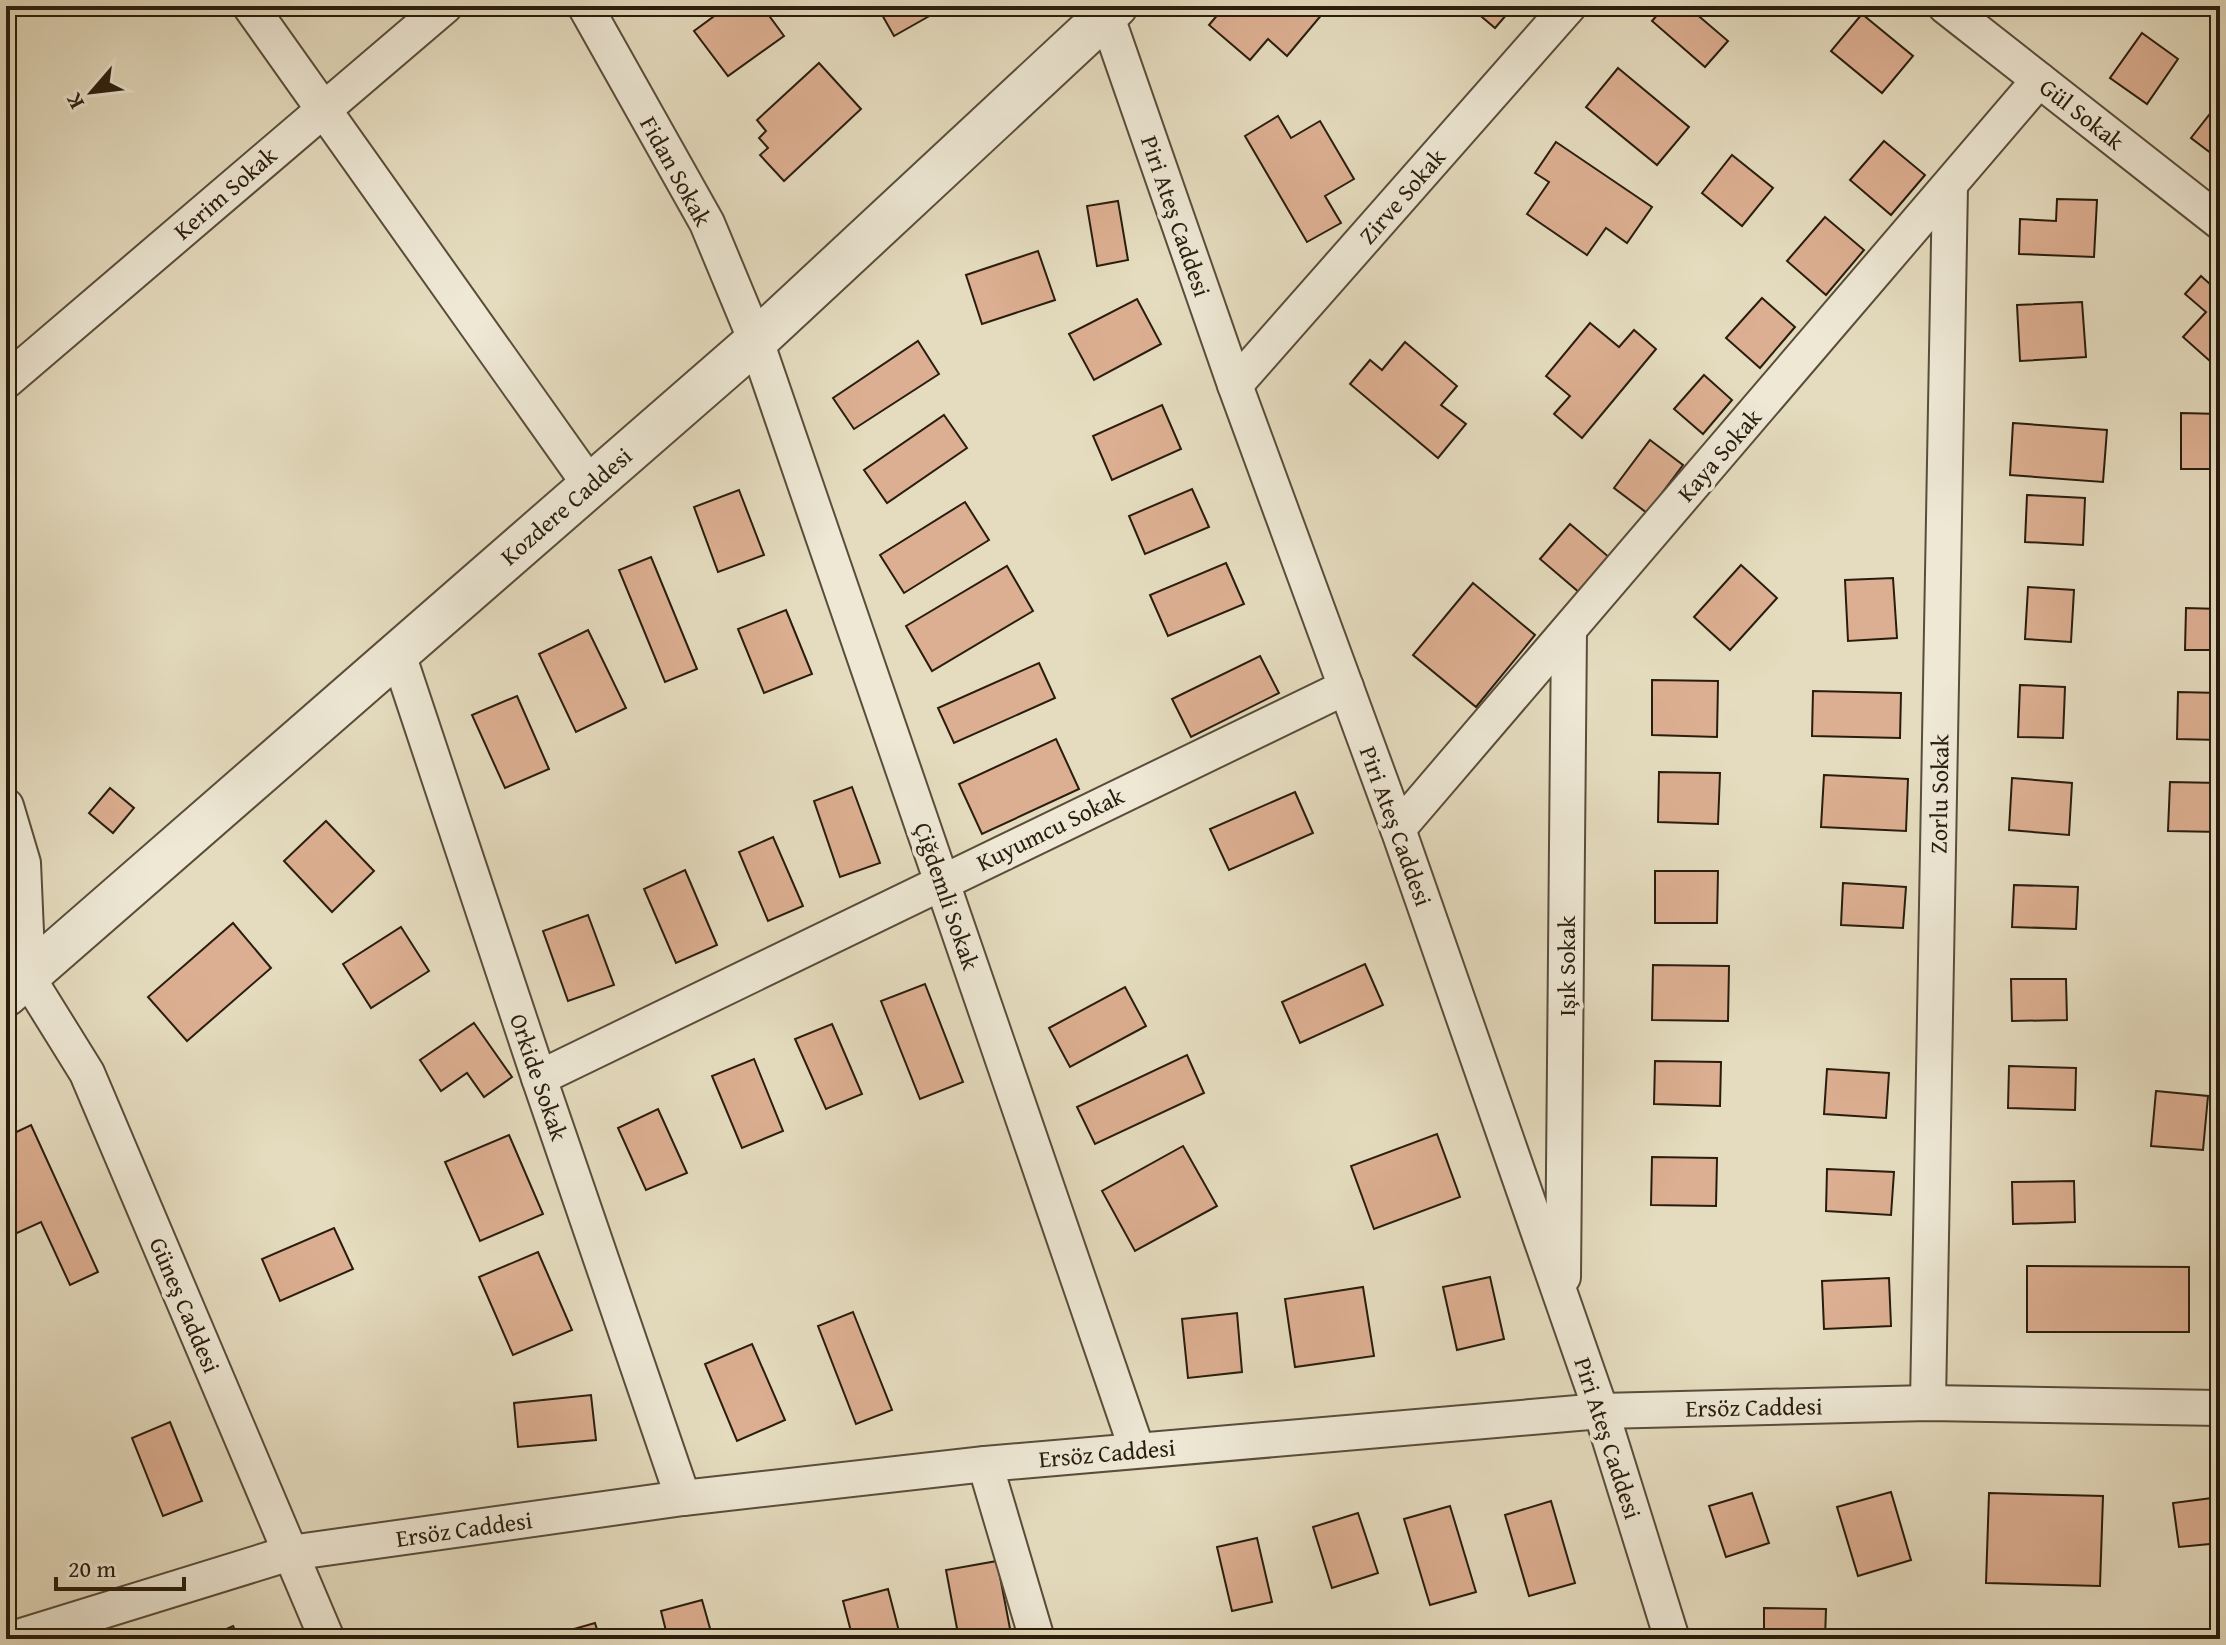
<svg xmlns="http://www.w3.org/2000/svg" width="2226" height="1645" viewBox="0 0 2226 1645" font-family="'Gentium Book Plus',serif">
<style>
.building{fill:#ddaf92;stroke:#2a1d0e;stroke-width:2}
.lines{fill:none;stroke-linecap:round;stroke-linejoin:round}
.minor-casing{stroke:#594d3a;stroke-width:38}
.tertiary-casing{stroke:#594d3a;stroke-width:46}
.minor{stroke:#eee8d5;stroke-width:34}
.tertiary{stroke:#eee8d5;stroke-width:42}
.labels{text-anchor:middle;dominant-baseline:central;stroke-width:8;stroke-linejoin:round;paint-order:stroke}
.street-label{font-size:24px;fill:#2a1d0e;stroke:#eee8d5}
</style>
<rect width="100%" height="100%" fill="#e5dcbf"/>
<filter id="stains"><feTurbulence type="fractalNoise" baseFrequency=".0025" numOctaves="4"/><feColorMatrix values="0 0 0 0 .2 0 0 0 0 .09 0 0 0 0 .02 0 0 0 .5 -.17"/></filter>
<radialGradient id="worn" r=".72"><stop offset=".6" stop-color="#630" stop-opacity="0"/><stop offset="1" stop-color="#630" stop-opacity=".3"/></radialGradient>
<g class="building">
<path d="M728,6H762L784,36L728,76L694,31Z"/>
<path d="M877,6H947L894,36Z"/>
<path d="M1225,6H1329L1287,56L1268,39L1250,60L1209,25Z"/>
<path d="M1469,6H1514L1495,28Z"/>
<path d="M1665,6H1687L1728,41L1705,67L1652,21Z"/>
<path d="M1862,14L1913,56L1882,93L1831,51Z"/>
<path d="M2142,33L2178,59L2147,104L2110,78Z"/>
<path d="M819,63L861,109L784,181L760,155L768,148L759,138L766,131L757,120Z"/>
<path d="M1618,68L1689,127L1657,165L1586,107Z"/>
<path d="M2220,101V160L2191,138Z"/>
<path d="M1278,116L1291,138L1320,121L1354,179L1325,196L1341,223L1307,242L1245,136Z"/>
<path d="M1884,141L1925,175L1891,215L1850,180Z"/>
<path d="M1556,142L1652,207L1627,243L1606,228L1587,255L1527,214L1549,182L1535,173Z"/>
<path d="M1732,155L1773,188L1742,226L1702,193Z"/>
<path d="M2057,199L2097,200L2094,257L2019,254L2020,219L2056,221Z"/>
<path d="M1118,201L1128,260L1097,266L1087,206Z"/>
<path d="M1825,217L1864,250L1826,295L1787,261Z"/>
<path d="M1038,251L1055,300L982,324L966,275Z"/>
<path d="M2201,276L2220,293V370L2183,337L2206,312L2185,294Z"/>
<path d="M1762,298L1795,327L1760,368L1726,338Z"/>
<path d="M1137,299L1161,344L1094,380L1069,334Z"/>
<path d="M2082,302L2086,357L2020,361L2017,305Z"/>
<path d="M1590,323L1619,347L1634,330L1656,349L1582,438L1554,414L1570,396L1546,376Z"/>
<path d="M918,341L939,374L854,429L833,398Z"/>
<path d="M1405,342L1457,386L1441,405L1466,424L1438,458L1350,384L1370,360L1382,370Z"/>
<path d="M1704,375L1732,400L1703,434L1674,409Z"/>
<path d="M1162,405L1181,449L1112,480L1093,436Z"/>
<path d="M2181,413L2220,414V469H2181Z"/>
<path d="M944,415L967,448L887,503L864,470Z"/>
<path d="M2013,423L2107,430L2103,482L2010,475Z"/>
<path d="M1650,440L1683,465L1647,513L1614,488Z"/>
<path d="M1192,489L1209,527L1145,554L1129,516Z"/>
<path d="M739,490L764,555L718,572L694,507Z"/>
<path d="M2027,495L2085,498L2083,545L2025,542Z"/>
<path d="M965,502L989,540L904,593L880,555Z"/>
<path d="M1570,524L1610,558L1580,593L1540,559Z"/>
<path d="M651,557L697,669L665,682L619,570Z"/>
<path d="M1226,563L1244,604L1168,636L1150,595Z"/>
<path d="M1741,565L1777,598L1730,650L1694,617Z"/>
<path d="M1007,566L1033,611L932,671L906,626Z"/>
<path d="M1893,578L1897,638L1848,641L1845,580Z"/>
<path d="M1473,583L1535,635L1476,707L1413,655Z"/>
<path d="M2028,587L2074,590L2071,642L2025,639Z"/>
<path d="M2186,608L2220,609V650H2185Z"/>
<path d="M786,610L812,674L764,693L738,629Z"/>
<path d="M588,630L626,708L576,732L539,654Z"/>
<path d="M1260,656L1279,693L1191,737L1172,699Z"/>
<path d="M1039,663L1055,698L954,743L938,708Z"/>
<path d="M1652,680L1718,681L1717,737L1652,735Z"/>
<path d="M2020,685L2065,687L2063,738L2018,737Z"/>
<path d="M1813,691L1901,693L1900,738L1812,736Z"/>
<path d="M2178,692L2220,693V740L2177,739Z"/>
<path d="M517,696L549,769L505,788L472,715Z"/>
<path d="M1056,739L1079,789L982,834L959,784Z"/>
<path d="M1659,772L1720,773L1718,824L1658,822Z"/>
<path d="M1824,775L1908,779L1906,831L1821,827Z"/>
<path d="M2012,778L2072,783L2069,835L2009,830Z"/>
<path d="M2170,782L2220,783V832L2168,831Z"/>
<path d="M852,787L880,863L840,877L814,801Z"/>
<path d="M110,788L134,808L113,833L89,813Z"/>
<path d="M1295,792L1313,833L1229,870L1210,829Z"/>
<path d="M326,821L374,871L332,912L284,861Z"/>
<path d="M773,837L803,906L768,921L739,852Z"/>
<path d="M685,870L717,945L676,963L644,889Z"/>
<path d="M1655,871H1718L1717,923H1655Z"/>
<path d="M1843,883L1906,887L1903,928L1841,925Z"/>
<path d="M2014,885L2078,887L2076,929L2012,927Z"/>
<path d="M588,915L614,985L568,1001L543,931Z"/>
<path d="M233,923L271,968L187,1041L148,997Z"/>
<path d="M401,927L429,971L371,1008L343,964Z"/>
<path d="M1365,964L1383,1005L1300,1043L1282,1002Z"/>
<path d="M1653,965L1729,966L1728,1021L1652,1020Z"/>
<path d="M2011,979H2066L2067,1020L2012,1021Z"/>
<path d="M925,984L963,1082L920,1099L881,1001Z"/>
<path d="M1125,987L1146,1026L1070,1067L1049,1028Z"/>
<path d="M474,1023L512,1077L484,1097L467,1073L441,1091L420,1060Z"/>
<path d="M832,1024L862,1094L826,1109L795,1039Z"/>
<path d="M1187,1055L1204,1093L1095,1144L1077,1107Z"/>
<path d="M754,1059L783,1131L742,1148L712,1076Z"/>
<path d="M1655,1061L1721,1062L1720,1106L1654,1104Z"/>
<path d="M2009,1066L2076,1068L2075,1110L2008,1108Z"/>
<path d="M1827,1069L1889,1073L1886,1118L1824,1114Z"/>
<path d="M2156,1091L2208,1096L2203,1150L2151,1146Z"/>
<path d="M658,1109L687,1173L646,1190L618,1128Z"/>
<path d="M31,1125L98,1272L70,1285L41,1222L6,1238V1137Z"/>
<path d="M1437,1134L1460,1197L1374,1229L1351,1166Z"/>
<path d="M509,1135L543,1214L480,1241L445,1162Z"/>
<path d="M1183,1146L1217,1206L1135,1251L1102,1191Z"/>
<path d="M1652,1157L1717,1158L1716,1206L1651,1205Z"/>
<path d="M1827,1169L1894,1172L1891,1215L1826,1211Z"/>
<path d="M2074,1181L2075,1222L2013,1224L2012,1182Z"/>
<path d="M334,1228L353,1269L280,1301L262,1259Z"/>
<path d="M538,1252L572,1330L513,1355L479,1277Z"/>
<path d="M2027,1266L2189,1267V1332H2027Z"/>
<path d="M1490,1277L1504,1339L1457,1350L1443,1287Z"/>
<path d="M1889,1278L1891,1326L1824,1329L1822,1281Z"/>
<path d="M1363,1287L1374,1356L1295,1367L1285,1299Z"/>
<path d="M853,1312L892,1410L856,1424L818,1326Z"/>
<path d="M1237,1313L1242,1372L1188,1378L1182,1319Z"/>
<path d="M752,1344L785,1420L737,1441L705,1364Z"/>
<path d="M591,1395L596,1440L518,1447L514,1403Z"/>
<path d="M170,1422L202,1501L163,1516L132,1438Z"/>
<path d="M1891,1492L1911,1560L1858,1576L1837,1507Z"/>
<path d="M1752,1493L1769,1543L1726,1557L1709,1506Z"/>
<path d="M1989,1493L2103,1496L2100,1586L1986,1583Z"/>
<path d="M2220,1497V1543L2179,1547L2173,1503Z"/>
<path d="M1551,1501L1575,1583L1529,1596L1505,1515Z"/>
<path d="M1450,1506L1476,1592L1430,1605L1404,1519Z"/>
<path d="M1358,1513L1378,1573L1332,1588L1313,1527Z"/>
<path d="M1257,1538L1272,1602L1232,1611L1217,1547Z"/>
<path d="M6,1546L16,1569L6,1573Z"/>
<path d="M997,1561L1012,1639H959L946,1570Z"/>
<path d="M888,1589L901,1639H853L843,1601Z"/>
<path d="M702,1600L713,1639H668L661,1611Z"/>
<path d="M1764,1608L1826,1609L1825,1639H1764Z"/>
<path d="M595,1623L600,1639H554L553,1635Z"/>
<path d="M233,1626L239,1639H204Z"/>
</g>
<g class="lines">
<defs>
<g id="minor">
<path d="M250,6L590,485"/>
<path d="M585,6L707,223L756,341L1137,1450"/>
<path d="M1945,6L2220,222"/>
<path d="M1107,17L1235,385L1398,829L1601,1411L1672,1639"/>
<path d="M6,381L445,6"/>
<path d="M1235,385L1569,6"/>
<path d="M398,654L539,1078L683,1498"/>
<path d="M6,806L23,863L28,978L87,1073L327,1639"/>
<path d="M1398,829L2039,80"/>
<path d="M539,1078L1346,687"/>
<path d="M1563,1277L1569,630"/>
<path d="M1928,1403L1950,186"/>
<path d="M985,1464L1037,1639"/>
<path d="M12,1639L290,1553L683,1498L985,1464L1601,1411L1928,1403L2220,1408"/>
</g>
<path id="tertiary" d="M6,995L756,341L1116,6"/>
</defs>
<use href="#minor" class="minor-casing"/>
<use href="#tertiary" class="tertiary-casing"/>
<use href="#minor" class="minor"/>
<use href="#tertiary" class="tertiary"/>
</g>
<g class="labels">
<g class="street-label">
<text transform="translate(2082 114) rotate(38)">Gül Sokak</text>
<text transform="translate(676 171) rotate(61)">Fidan Sokak</text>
<text transform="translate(225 193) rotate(-41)">Kerim Sokak</text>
<text transform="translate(1402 196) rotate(-49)">Zirve Sokak</text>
<text transform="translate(1176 216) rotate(71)">Piri Ateş Caddesi</text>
<text transform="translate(1719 455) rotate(-49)">Kaya Sokak</text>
<text transform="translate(566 506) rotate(-41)">Kozdere Caddesi</text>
<text transform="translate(1939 794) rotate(-89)">Zorlu Sokak</text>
<text transform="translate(1396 826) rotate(70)">Piri Ateş Caddesi</text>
<text transform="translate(1050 829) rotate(-26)">Kuyumcu Sokak</text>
<text transform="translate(947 896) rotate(71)">Çiğdemli Sokak</text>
<text transform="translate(1566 966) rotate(-90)">Işık Sokak</text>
<text transform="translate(539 1077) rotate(71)">Orkide Sokak</text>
<text transform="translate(185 1305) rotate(67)">Güneş Caddesi</text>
<text transform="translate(1754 1407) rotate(-1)">Ersöz Caddesi</text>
<text transform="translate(1608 1438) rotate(72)">Piri Ateş Caddesi</text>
<text transform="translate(1107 1453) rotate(-5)">Ersöz Caddesi</text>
<text transform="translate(464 1529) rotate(-8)">Ersöz Caddesi</text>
</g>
</g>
<rect width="2226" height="1645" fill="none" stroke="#e5dcbf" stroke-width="32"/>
<rect x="8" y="8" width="2210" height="1629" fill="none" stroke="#2a1d0e" stroke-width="4"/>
<rect x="16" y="16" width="2194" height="1613" fill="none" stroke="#2a1d0e" stroke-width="2"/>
<g transform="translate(92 92) rotate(242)" stroke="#eee8d5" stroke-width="6" paint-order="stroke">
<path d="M0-6L14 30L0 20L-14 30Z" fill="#2a1d0e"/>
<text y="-12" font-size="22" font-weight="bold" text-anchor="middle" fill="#2a1d0e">K</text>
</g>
<path d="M56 1577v12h128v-12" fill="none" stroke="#2a1d0e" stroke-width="4"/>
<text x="68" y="1577" font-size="24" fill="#2a1d0e" stroke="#eee8d5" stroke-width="6" paint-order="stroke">20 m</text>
<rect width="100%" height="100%" filter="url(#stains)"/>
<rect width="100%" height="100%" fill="url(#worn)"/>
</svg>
